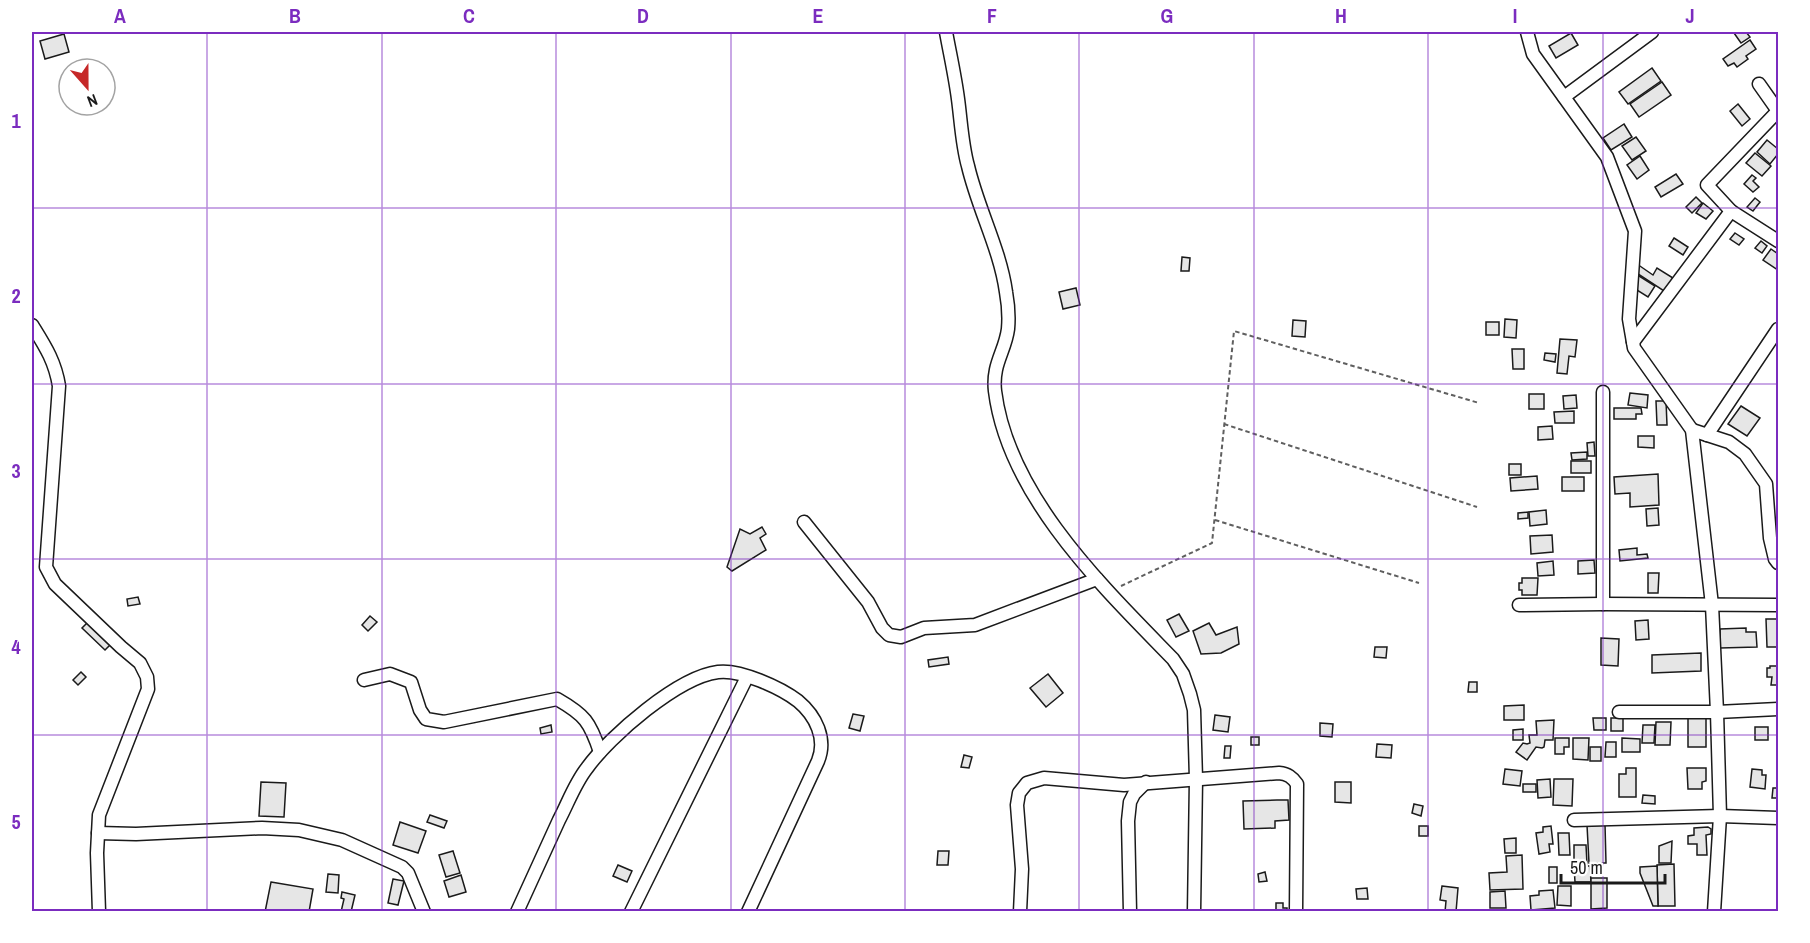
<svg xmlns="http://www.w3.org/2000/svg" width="1810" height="943" viewBox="0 0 1810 943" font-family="'Archivo Narrow',sans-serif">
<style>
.building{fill:#e6e6e6;stroke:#1a1a1a;stroke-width:1.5}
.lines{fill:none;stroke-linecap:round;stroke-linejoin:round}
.minor-casing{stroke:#1a1a1a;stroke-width:15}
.path{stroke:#5f5f5f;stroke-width:2;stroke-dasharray:4.5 3;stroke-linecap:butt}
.minor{stroke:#fff;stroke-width:12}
.grid{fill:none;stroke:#7b2cbf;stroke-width:1.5;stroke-opacity:0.55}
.neatline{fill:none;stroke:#7b2cbf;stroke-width:2}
.grid-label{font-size:20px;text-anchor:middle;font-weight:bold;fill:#7b2cbf}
</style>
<rect width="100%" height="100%" fill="#fff"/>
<g class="building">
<path d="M1735,32H1746L1750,37L1741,43L1734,33Z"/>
<path d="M1571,33L1578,45L1556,58L1549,46Z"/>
<path d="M64,34L69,52L45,59L40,41Z"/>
<path d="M1750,40L1756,49L1746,56L1748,59L1737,67L1734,63L1728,66L1723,59Z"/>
<path d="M1652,68L1661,81L1628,104L1619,92Z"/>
<path d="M1662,82L1671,95L1639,117L1630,104Z"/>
<path d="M1738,104L1750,119L1742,126L1730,111Z"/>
<path d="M1624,124L1632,137L1611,150L1603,138Z"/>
<path d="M1636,137L1646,151L1632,160L1622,146Z"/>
<path d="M1767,140L1778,149V154L1770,164L1757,152Z"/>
<path d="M1755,153L1771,166L1762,176L1746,163Z"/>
<path d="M1640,156L1649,170L1637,179L1627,165Z"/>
<path d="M1676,174L1683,184L1661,197L1655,187Z"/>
<path d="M1752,175L1756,178L1753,181L1759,187L1753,192L1744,184Z"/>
<path d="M1696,197L1702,203L1692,213L1686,207Z"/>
<path d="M1755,198L1760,202L1753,211L1747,207Z"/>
<path d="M1703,203L1713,211L1706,219L1696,213Z"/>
<path d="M1735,233L1744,239L1739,245L1730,239Z"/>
<path d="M1674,238L1688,247L1683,255L1669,246Z"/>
<path d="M1761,241L1767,246L1762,253L1755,248Z"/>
<path d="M1771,249L1778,254V270L1763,260Z"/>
<path d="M1182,257L1190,258L1189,271H1181Z"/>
<path d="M1637,264L1653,275L1657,268L1673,278L1664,291L1635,272Z"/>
<path d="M1636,274L1655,286L1648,297L1632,287Z"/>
<path d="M1076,288L1080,305L1063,309L1059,292Z"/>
<path d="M1505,319L1517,320L1516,338L1504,337Z"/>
<path d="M1293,320L1306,321L1305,337L1292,336Z"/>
<rect x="1486" y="322" width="13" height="13"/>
<path d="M1560,339L1577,340L1575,357L1569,356L1567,374L1557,373Z"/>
<path d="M1512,349H1524V369H1513Z"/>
<path d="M1545,353L1556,354L1555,362L1544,360Z"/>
<path d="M1630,393L1648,395L1647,408L1628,405Z"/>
<rect x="1529" y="394" width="15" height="15"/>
<path d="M1576,395L1577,408L1564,409L1563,396Z"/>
<path d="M1656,401H1666L1667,425H1657Z"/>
<path d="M1741,406L1760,418L1747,436L1728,424Z"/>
<path d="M1614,408H1641L1642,414H1636V419H1614Z"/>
<path d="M1574,411V423H1555L1554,412Z"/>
<path d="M1552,426L1553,439L1538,440V427Z"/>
<path d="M1638,436H1654V448L1638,447Z"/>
<path d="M1594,442L1595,456H1588L1587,443Z"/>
<path d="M1587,452V459L1572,460L1571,453Z"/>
<rect x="1571" y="461" width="20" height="12"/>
<rect x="1509" y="464" width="12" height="11"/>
<path d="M1658,474L1659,505L1630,507V493L1615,494L1614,477Z"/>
<path d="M1537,476L1538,489L1511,491L1510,478Z"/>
<rect x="1562" y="477" width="22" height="14"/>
<path d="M1658,508L1659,525L1647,526L1646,509Z"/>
<path d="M1546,510L1547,524L1530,526L1529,512Z"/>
<path d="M1528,512V518L1518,519V513Z"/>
<path d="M762,527L766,534L760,538L766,550L732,571L727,567L740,529L750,534Z"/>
<path d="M1552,535L1553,552L1531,554L1530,536Z"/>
<path d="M1637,548V555L1647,554L1648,558L1620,561L1619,550Z"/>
<path d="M1594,560L1595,573L1578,574V561Z"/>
<path d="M1553,561L1554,575L1538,576L1537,563Z"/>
<path d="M1648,573H1659L1658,593H1648Z"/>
<path d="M1522,578H1538L1537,595H1522V590H1519V583H1522Z"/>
<path d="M138,597L140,604L128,606L127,599Z"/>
<path d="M1179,614L1189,631L1176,637L1167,620Z"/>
<path d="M370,616L377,622L368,631L362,625Z"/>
<path d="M1766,619H1778V647H1767Z"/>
<path d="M1648,620L1649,639L1636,640L1635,621Z"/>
<path d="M87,623L110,645L105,650L82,628Z"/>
<path d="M1209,623L1216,635L1237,627L1239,644L1221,653L1201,654L1193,631Z"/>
<path d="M1746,628V632H1756L1757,647L1720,648V629Z"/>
<path d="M1601,638L1619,639L1618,666L1601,665Z"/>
<path d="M1375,647H1387L1386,658L1374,657Z"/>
<path d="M1701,653V671L1652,673V655Z"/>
<path d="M948,657L949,664L929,667L928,660Z"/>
<path d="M1770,666H1778V685H1771L1772,677H1767V668H1770Z"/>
<path d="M81,672L86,677L78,685L73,680Z"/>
<path d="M1048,674L1063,693L1046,707L1030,688Z"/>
<path d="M1469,682H1477V692H1468Z"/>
<path d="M1524,705V720H1504V706Z"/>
<path d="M853,714L864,716L860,731L849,728Z"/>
<path d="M1215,715L1230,717L1228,732L1213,730Z"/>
<rect x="1688" y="717" width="18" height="30"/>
<path d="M1593,718H1606V730H1594Z"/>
<rect x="1611" y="718" width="12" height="13"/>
<path d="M1554,720L1553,740H1545L1544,747L1542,748L1536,747L1527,760L1516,752L1523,743L1527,744L1530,743L1529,735H1537L1536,721Z"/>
<path d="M1656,722H1671L1670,745H1655Z"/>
<path d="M1320,723L1333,724L1332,737L1320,736Z"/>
<path d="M551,725L552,732L541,734L540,728Z"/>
<path d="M1643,725H1655L1654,743H1642Z"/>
<rect x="1755" y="727" width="13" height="13"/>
<path d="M1523,729V740H1513V730Z"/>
<rect x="1251" y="737" width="8" height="8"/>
<path d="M1555,738H1569V747H1564V754H1555Z"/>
<path d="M1573,738H1589L1588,760L1573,759Z"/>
<path d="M1622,738L1640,739V752H1622Z"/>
<path d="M1606,742H1616V757H1605Z"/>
<path d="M1377,744L1392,745L1391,758L1376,757Z"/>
<path d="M1225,746H1231L1230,758H1224Z"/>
<rect x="1590" y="747" width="11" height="14"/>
<path d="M964,755L972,757L969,768L961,767Z"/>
<path d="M1626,768H1636V797H1619V774H1626Z"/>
<path d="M1687,768H1706V781L1702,782V789H1688Z"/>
<path d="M1505,769L1522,771L1520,786L1503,784Z"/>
<path d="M1752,769L1762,770V775H1766L1765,789L1750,787Z"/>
<path d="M1550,779L1551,797L1538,798L1537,780Z"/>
<path d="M1554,779H1573L1572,806L1553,805Z"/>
<path d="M261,782L286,783L284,817L259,816Z"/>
<path d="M1335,782H1351V803L1335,802Z"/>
<rect x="1523" y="784" width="13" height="8"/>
<path d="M1773,788H1778V798H1772Z"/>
<path d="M1643,795L1655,796V804L1642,803Z"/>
<path d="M1277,800H1288L1289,820L1275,821V828L1244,829L1243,801Z"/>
<path d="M1414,804L1423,806L1421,816L1412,813Z"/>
<path d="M430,815L447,821L444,828L427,822Z"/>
<path d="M400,822L426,831L418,853L393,845Z"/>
<path d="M1605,824L1606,863H1589L1587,825Z"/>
<rect x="1419" y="826" width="9" height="10"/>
<path d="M1551,826L1553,844H1549L1550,852L1539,854L1536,833L1543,832V827Z"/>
<path d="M1708,827L1711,829V834L1706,835L1707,855H1697V844H1688V836L1694,835V828Z"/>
<path d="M1558,833H1569L1570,855H1559Z"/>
<path d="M1516,838V853H1505L1504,839Z"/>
<path d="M1672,841L1671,863H1659V846Z"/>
<path d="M1574,845H1586L1587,864H1574Z"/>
<path d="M453,851L460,873L446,877L439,855Z"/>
<path d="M938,851H949L948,865H937Z"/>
<path d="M1522,855L1523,889L1490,890L1489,873L1507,872L1506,856Z"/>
<path d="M1674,864L1675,906H1658L1657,865Z"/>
<path d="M618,865L632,871L627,882L613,876Z"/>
<path d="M1574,866H1590L1591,882H1575Z"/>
<path d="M1657,866L1658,906H1653L1640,873V867Z"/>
<rect x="1549" y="867" width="8" height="16"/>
<path d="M1265,872L1267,881L1259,882L1258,874Z"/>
<path d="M328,874L339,875L338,893L326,892Z"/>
<path d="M461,875L466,892L449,897L444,881Z"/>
<path d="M1591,878H1607V908L1591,909Z"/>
<path d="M393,879L404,881L398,905L388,903Z"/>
<path d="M271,882L313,889L309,912H265Z"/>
<path d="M1442,886L1458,888L1456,912H1445L1446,901L1440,900Z"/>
<path d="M1558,886H1571V906L1557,905Z"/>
<path d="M1367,888L1368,899H1357L1356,889Z"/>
<path d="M1553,890L1555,908L1531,910L1530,896L1539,895V891Z"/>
<path d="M1505,891L1506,908H1490V892Z"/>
<path d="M342,892L355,895L351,912H341L344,899L341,898Z"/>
<path d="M1276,903H1283V908H1287V912H1276Z"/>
</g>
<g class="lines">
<defs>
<g id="minor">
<path d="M946,32C950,54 955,76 958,99C961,121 962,145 968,166C978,209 1000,249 1006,292C1008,303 1009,318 1008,329C1005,352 992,364 995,391C1008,496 1103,587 1173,659L1183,674L1190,694L1194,710L1196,779L1194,912"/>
<path d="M1527,32L1533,54L1607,157L1635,231L1629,319L1634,348L1692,430L1712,605L1717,712L1720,816L1714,912"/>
<path d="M1759,84L1778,111"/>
<path d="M1564,97L1652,32"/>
<path d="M1731,211L1778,241"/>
<path d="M32,325C45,346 55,361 59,386L46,567L55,584L121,647L140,663L147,677L148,689L99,815L97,853L99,912"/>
<path d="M1633,342L1731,211L1707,185L1778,111"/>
<path d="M1603,392V604"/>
<path d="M1692,430L1729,442L1745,454L1766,484L1770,538L1775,559L1778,563"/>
<path d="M1707,435L1778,329"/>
<path d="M804,522L868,602L882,628L889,635L901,637L924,628L975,625L1097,579"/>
<path d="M1519,605L1603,604L1778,605"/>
<path d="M364,680L390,674L411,682L420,710L426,719L444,722L557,699C585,715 590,722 600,752"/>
<path d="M1619,712H1717L1778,709"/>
<path d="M1574,820L1720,816L1778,818"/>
<path d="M98,833L136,834L262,828L299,830L342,840L402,867L408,873L424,912"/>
<path d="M517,912C531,881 545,851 559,820C568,803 575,783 587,768C610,736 678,677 718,672C740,669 781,688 798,701C816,716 827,739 818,761L748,912"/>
<path d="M631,912L747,677"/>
<path d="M1020,912L1022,869L1017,805L1019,793L1027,783L1044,778L1124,785L1279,773C1288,774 1292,777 1297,784L1296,912"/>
<path d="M1130,912L1128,821L1130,802L1134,794L1146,782"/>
</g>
</defs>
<use href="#minor" class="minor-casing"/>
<g class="path">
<path d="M1224,424L1477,507"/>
<path d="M1215,520L1419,583"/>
<path d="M1121,586L1212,543L1234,331L1479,403"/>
</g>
<use href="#minor" class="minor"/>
</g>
<path class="grid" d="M207,32V912M382,32V912M556,32V912M731,32V912M905,32V912M1079,32V912M1254,32V912M1428,32V912M1603,32V912M32,208H1778M32,384H1778M32,559H1778M32,735H1778"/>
<rect width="1810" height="943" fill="none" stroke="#ffffff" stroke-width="66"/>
<g transform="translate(87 87) rotate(159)"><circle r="28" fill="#ffffff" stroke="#a3a3a3" stroke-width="1.5"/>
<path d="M0-4.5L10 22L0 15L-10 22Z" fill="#c62828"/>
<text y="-9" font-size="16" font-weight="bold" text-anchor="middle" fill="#1a1a1a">N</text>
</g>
<path d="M1561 874v9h104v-9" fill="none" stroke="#1a1a1a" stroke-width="3"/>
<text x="1570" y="874" font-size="18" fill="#1a1a1a" stroke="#ffffff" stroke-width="4.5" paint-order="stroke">50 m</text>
<rect x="33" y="33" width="1744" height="877" class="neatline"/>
<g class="grid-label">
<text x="120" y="23">A</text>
<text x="295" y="23">B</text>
<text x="469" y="23">C</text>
<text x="643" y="23">D</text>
<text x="818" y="23">E</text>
<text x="992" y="23">F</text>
<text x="1167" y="23">G</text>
<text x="1341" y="23">H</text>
<text x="1515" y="23">I</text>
<text x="1690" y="23">J</text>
<text x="16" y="128">1</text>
<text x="16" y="303">2</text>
<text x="16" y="478">3</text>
<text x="16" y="654">4</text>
<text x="16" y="829">5</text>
</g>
</svg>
